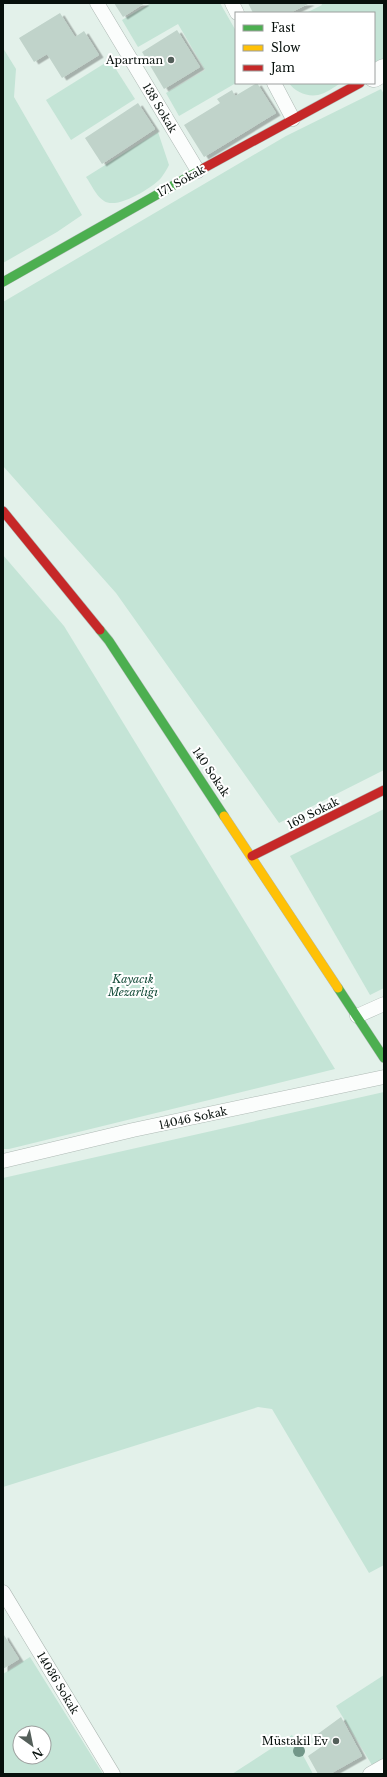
<svg xmlns="http://www.w3.org/2000/svg" width="387" height="1777" viewBox="0 0 387 1777" font-family="'Libre Baskerville',serif">
<style>
.green{fill:#c4e4d6;fill-rule:evenodd}
.building{fill:#c0d3ca;filter:url(#shadow)}
.lines{fill:none;stroke-linecap:round;stroke-linejoin:round}
.lane-casing{stroke:#afbab5;stroke-width:15}
.street-casing{stroke:#afbab5;stroke-width:23}
.fast-casing{stroke:#afbab5;stroke-width:10}
.slow-casing{stroke:#afbab5;stroke-width:10}
.jam-casing{stroke:#afbab5;stroke-width:10}
.lane{stroke:#fbfdfc;stroke-width:14}
.street{stroke:#fbfdfc;stroke-width:22}
.fast{stroke:#4caf50;stroke-width:9}
.slow{stroke:#ffc107;stroke-width:9}
.jam{stroke:#c62828;stroke-width:9}
.tree{fill:#729789}
.poi-dot{fill:#545f5a;stroke:#fff;stroke-width:1.5}
.labels{text-anchor:middle;dominant-baseline:central;stroke-width:4;stroke-linejoin:round;paint-order:stroke}
.poi-label{font-size:11px;fill:#07100c;stroke:#fff;text-anchor:end}
.street-label{font-size:11px;fill:#07100c;stroke:#fff}
.park-label{font-size:11px;font-style:italic;fill:#164d3a;stroke:#fff}
</style>
<defs>
<filter id="shadow"><feDropShadow dx="4.5" dy="2.5" stdDeviation="0" flood-color="#0004"/></filter>
</defs>
<rect width="100%" height="100%" fill="#e3f1ea"/>
<g class="green">
<path d="M151,3H220L236,31V83L179,116L166,93L205,70L178,24L138,47L122,20Z"/>
<path d="M321,3H384V60L374,65V13H306L322,5Z"/>
<path d="M3,48L16,69L14,97L82,215L57,232L3,263Z"/>
<path d="M110,60L135,99L71,140L46,100Z"/>
<path d="M289,83H341C334,87 325,94 318,95C307,97 295,92 289,83Z"/>
<path d="M381,89L384,94V770L279,823L116,593L3,466V302L286,136Z"/>
<path d="M158,132L169,165C167,169 164,174 161,178C152,188 117,210 104,201C96,196 91,184 86,177Z"/>
<path d="M3,555L64,626L335,1069L9,1149H3Z"/>
<path d="M384,809V988L370,995L290,856Z"/>
<path d="M384,1092V1565L369,1573L272,1409L258,1407L3,1487V1178Z"/>
<path d="M30,1657L103,1774H3V1674ZM20,1733H44V1757H20Z"/>
<path d="M384,1675V1758L372,1765L336,1706Z"/>
<path d="M292,1735L313,1774H232Z"/>
</g>
<g class="building">
<path d="M114,3H145L123,17Z"/>
<path d="M248,3H310L290,13H253Z"/>
<path d="M60,13L75,37L84,31L99,55L62,78L47,54L34,62L19,38Z"/>
<path d="M177,30L200,67L164,89L142,52Z"/>
<path d="M257,83L276,113L204,157L184,125L220,103L217,99L232,90L235,96Z"/>
<path d="M138,103L155,129L102,164L85,138Z"/>
<path d="M4,1635L19,1659L3,1669V1636Z"/>
<path d="M341,1717L362,1756L330,1774H318L308,1756L321,1747L315,1736Z"/>
</g>
<g class="lines">
<defs>
<g id="lane">
<path d="M97,3L198,171"/>
<path d="M232,3L237,13"/>
<path d="M274,83L293,119"/>
<path d="M357,1016L384,1004"/>
<path d="M3,1161L133,1130L384,1077"/>
<path d="M3,1592L113,1774"/>
<path d="M370,1774L384,1766"/>
</g>
<path id="street" d="M374,76L384,70"/>
<g id="fast">
<path d="M3,282L204,168"/>
<path d="M100,630L109,641L224,816"/>
<path d="M338,988L384,1058"/>
</g>
<path id="slow" d="M224,816L338,988"/>
<g id="jam">
<path d="M204,168L360,83"/>
<path d="M3,511L100,630"/>
<path d="M252,856L384,790"/>
</g>
</defs>
<use href="#lane" class="lane-casing"/>
<use href="#street" class="street-casing"/>
<use href="#fast" class="fast-casing"/>
<use href="#slow" class="slow-casing"/>
<use href="#jam" class="jam-casing"/>
<use href="#lane" class="lane"/>
<use href="#street" class="street"/>
<use href="#fast" class="fast"/>
<use href="#slow" class="slow"/>
<use href="#jam" class="jam"/>
</g>
<circle class="tree" cx="299" cy="1751" r="6"/>
<g class="poi-dot">
<circle cx="171" cy="60" r="4"/>
<circle cx="336" cy="1741" r="4"/>
</g>
<g class="labels">
<g class="poi-label">
<text x="163" y="60">Apartman</text>
<text x="328" y="1741">Müstakil Ev</text>
</g>
<g class="street-label">
<text transform="translate(160 108) rotate(59)">138 Sokak</text>
<text transform="translate(181 181) rotate(-29)">171 Sokak</text>
<text transform="translate(211 772) rotate(56)">140 Sokak</text>
<text transform="translate(313 813) rotate(-27)">169 Sokak</text>
<text transform="translate(193 1118) rotate(-12)">14046 Sokak</text>
<text transform="translate(58 1683) rotate(59)">14036 Sokak</text>
</g>
<g class="park-label">
<text x="133" y="979">Kayacık<tspan x="133" dy="13">Mezarlığı</tspan></text>
</g>
</g>
<rect width="387" height="1777" fill="none" stroke="#07100c" stroke-width="8"/>
<rect x="235" y="12" width="140" height="72" fill="#ffffff" stroke="#9c9f9e"/>
<rect x="243" y="25" width="20" height="6" fill="#4caf50" stroke="#9c9f9e"/>
<text x="271" y="32" font-size="12" fill="#07100c">Fast</text>
<rect x="243" y="45" width="20" height="6" fill="#ffc107" stroke="#9c9f9e"/>
<text x="271" y="52" font-size="12" fill="#07100c">Slow</text>
<rect x="243" y="65" width="20" height="6" fill="#c62828" stroke="#9c9f9e"/>
<text x="271" y="72" font-size="12" fill="#07100c">Jam</text>
<g transform="translate(32 1745) rotate(147)"><circle r="19" fill="#ffffff" stroke="#9c9f9e"/>
<path d="M0-3L7 15L0 10L-7 15Z" fill="#545f5a"/>
<text y="-6" font-size="11" font-weight="bold" text-anchor="middle" fill="#07100c">N</text>
</g>
</svg>
